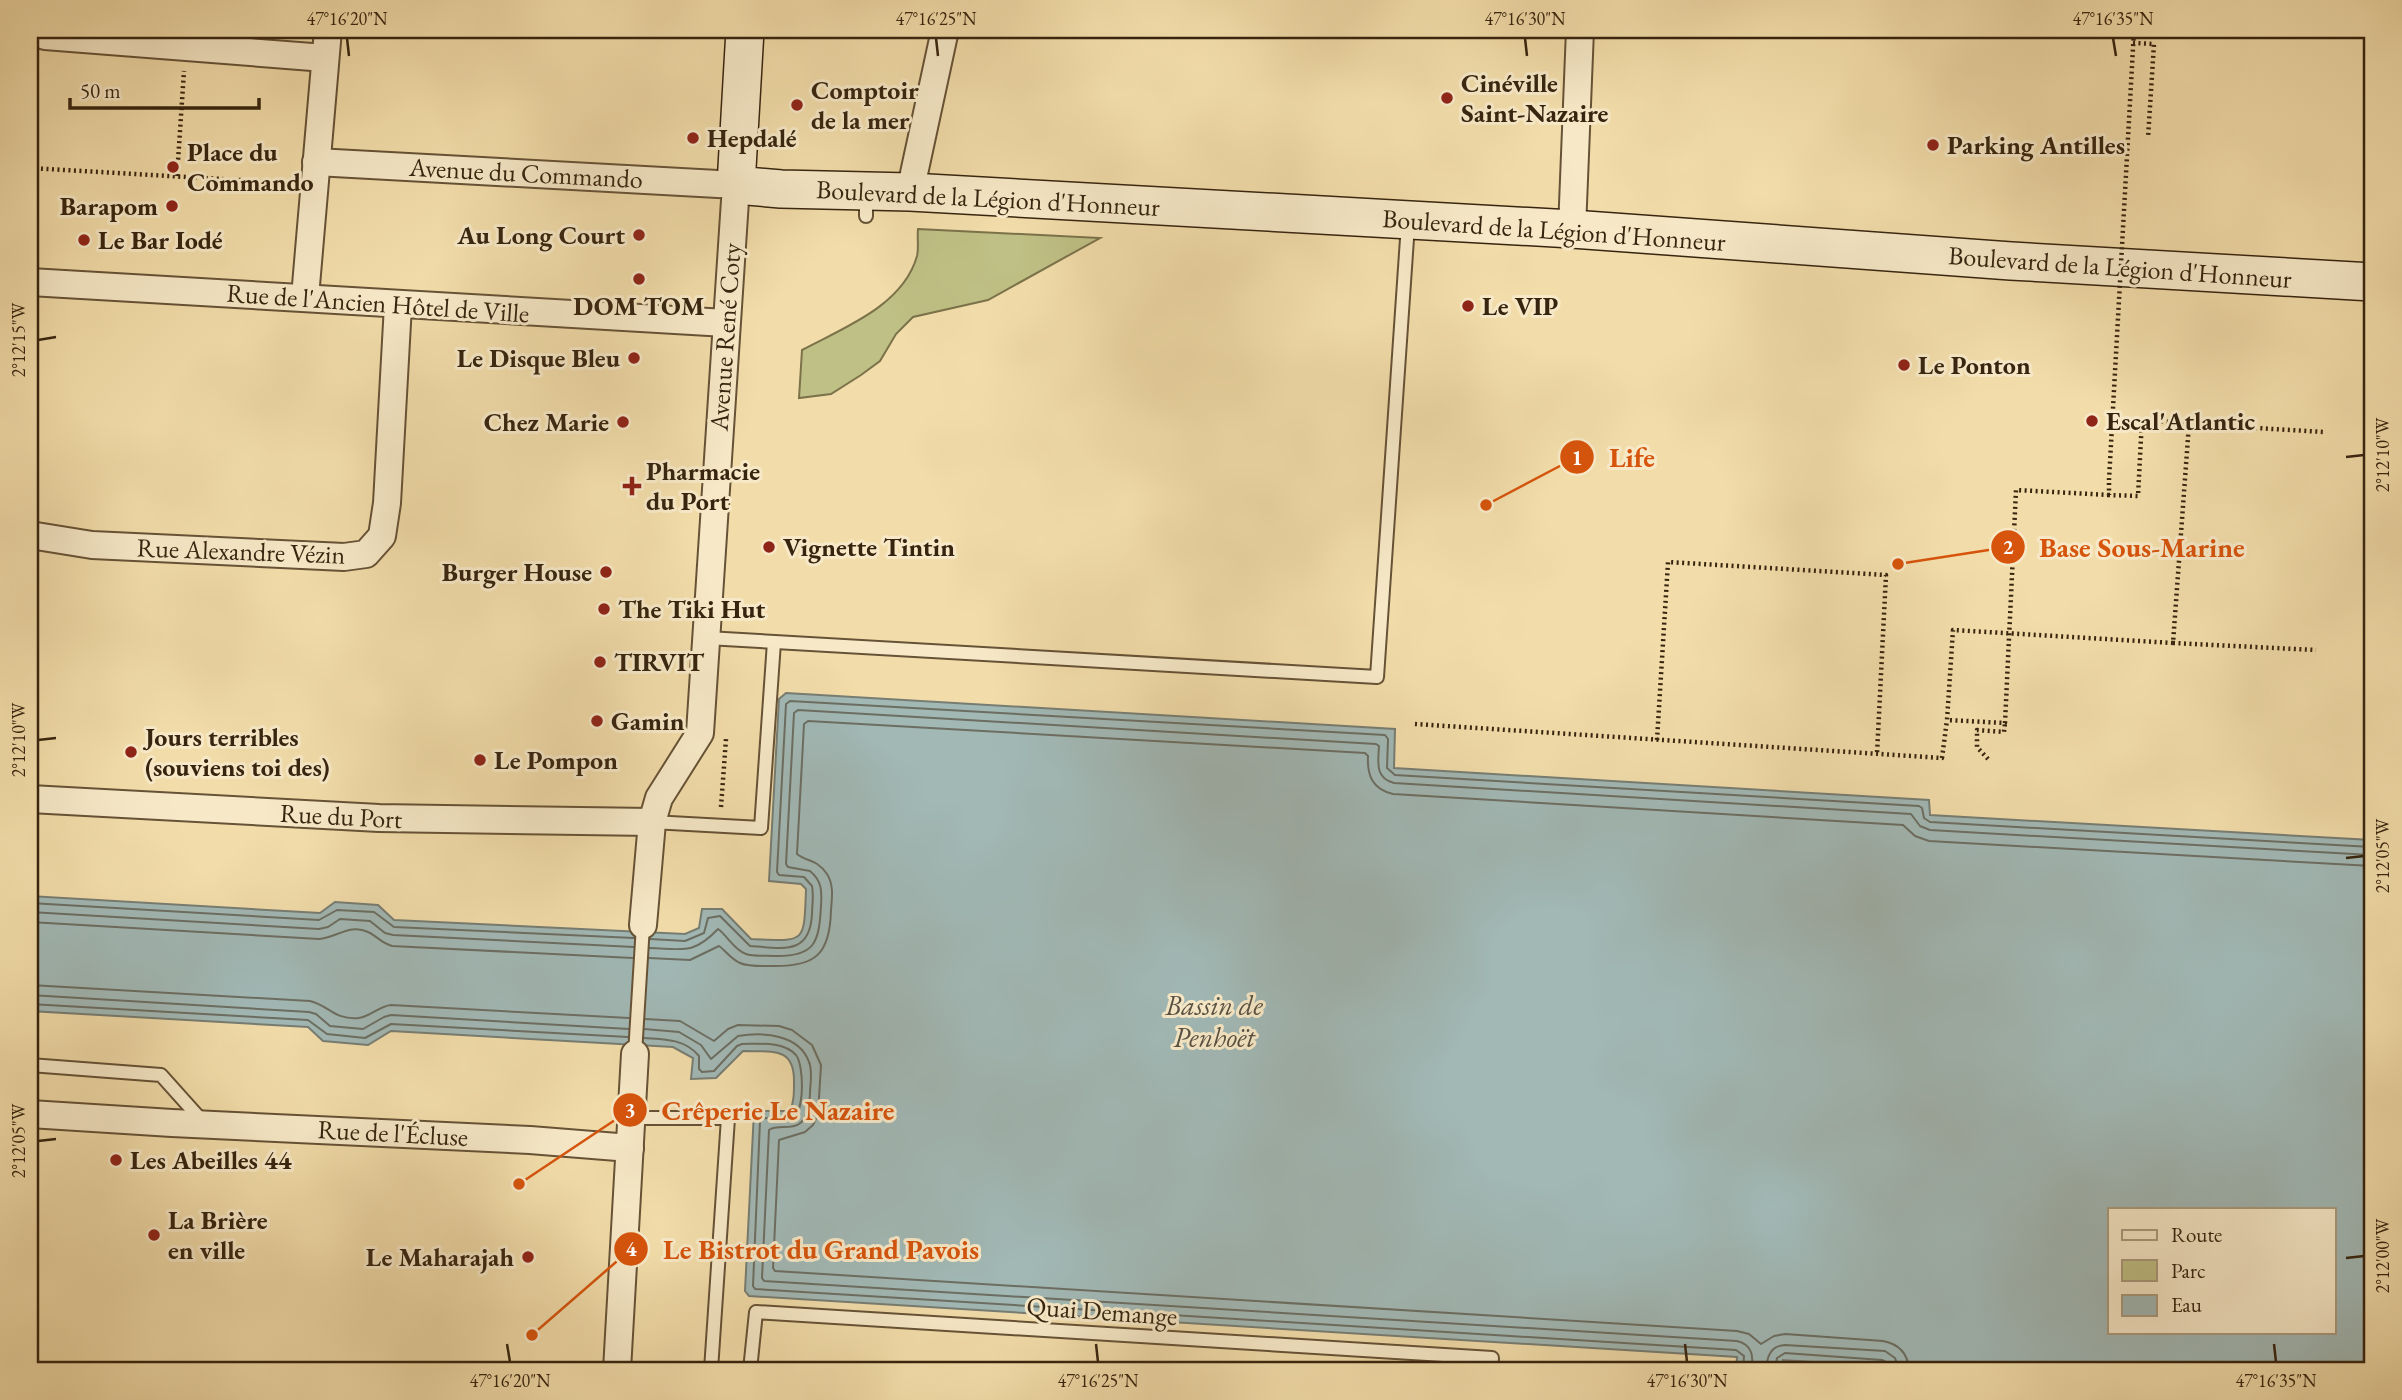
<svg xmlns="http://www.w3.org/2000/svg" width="2402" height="1400" viewBox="0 0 2402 1400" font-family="'EB Garamond',serif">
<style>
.green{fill:#bfc085;stroke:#7b724a;stroke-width:2}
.water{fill:#a1b8b5;stroke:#777d73;stroke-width:2;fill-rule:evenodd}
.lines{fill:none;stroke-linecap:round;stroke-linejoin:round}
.shore{stroke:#6c6e62;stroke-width:2}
.service-casing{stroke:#665236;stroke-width:16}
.minor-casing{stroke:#665236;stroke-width:30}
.secondary-casing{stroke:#37240f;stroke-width:40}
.path{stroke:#37240f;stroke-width:4.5;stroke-dasharray:2 3.5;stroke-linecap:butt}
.service{stroke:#f7e9c8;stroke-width:12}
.minor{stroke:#f7e9c8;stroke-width:26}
.secondary{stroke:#f7e9c8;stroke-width:37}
.path-bridge{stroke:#37240f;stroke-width:4.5;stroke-dasharray:2 3.5;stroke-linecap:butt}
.ticks{fill:none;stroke:#37240f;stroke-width:2.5}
.poi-dot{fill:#8f2418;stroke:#f7e9c8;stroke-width:2.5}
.labels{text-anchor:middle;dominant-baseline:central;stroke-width:6;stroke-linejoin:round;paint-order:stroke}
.poi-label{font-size:26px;font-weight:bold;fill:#37240f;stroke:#f7e9c8;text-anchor:start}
.street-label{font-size:26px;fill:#37240f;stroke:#f7e9c8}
.water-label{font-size:28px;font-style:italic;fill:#575041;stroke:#f7e9c8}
.leader{fill:none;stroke:#d6540c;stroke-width:2.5}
.callout-dot{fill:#d6540c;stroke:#f7e9c8;stroke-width:2.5}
.mark-label{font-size:21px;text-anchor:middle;font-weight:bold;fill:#fff}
.callout-label{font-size:28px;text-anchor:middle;font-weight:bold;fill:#d6540c;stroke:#f7e9c8;stroke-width:6;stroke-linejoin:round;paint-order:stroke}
.neatline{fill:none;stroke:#37240f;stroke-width:2.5}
.ticks-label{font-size:18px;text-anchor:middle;fill:#37240f}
</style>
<rect width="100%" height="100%" fill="#f2ddaa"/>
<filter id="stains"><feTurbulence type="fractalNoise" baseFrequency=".00286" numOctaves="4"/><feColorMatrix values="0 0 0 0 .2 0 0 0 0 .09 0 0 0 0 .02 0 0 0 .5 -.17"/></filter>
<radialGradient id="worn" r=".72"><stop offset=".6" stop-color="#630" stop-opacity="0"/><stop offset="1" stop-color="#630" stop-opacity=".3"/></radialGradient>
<path class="green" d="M918,229L1100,238L988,300L913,317L896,334L880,361L861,375L831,394L799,398L802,350C843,328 903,306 917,256C919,248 917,238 918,229Z"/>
<path class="water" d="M786,693L1395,729L1394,768L1929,800L1930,815L2372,840V1370H1934L1783,1360L1782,1370H1736L1737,1357L749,1296L745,1291L754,1111H790C794,1102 794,1093 794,1083C795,1046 772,1052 743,1051L716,1078L691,1079L693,1058L673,1047L391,1031L368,1045L323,1041L308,1027L30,1011V896L320,913L335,902L378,905L394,920L685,934L699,928L702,909H722L751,939C806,941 804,945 806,889L801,884L769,881L779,699ZM2110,1209H2334V1332H2110Z"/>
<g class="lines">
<g class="shore">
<path d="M30,903L319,920L337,910L374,912L394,927L634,938"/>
<path d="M30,912L319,929L328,927L340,919L370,921L385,933L393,935L634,947"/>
<path d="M30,922L319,939C336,938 350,923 368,932C377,936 381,943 392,946L633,958"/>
<path d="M650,939L685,941L704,933L708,918L720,916L750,946C782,948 810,956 812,914C812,905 814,895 812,886L804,877L779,875L777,872L786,704L790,701L1385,735L1388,739L1387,768L1395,775L1919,806L1922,808L1924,818L1930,822L2372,847"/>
<path d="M649,948C684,949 693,955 718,929C727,935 734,950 746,954C754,957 765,955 774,956C815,957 819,943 821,906C822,891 822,881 810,871L788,867L786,864L794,713L798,710L1376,744L1379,746C1378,763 1375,778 1394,783L1911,814L1920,826L1930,830L2372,855"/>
<path d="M649,958L690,960L719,946C726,951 731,959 740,963C749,967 761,966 772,966C816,967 830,954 831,910C832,898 834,885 827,874C816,858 806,862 797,854L804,724L808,721L1365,753L1368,756C1367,775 1372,789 1393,794L1903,825L1915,836L1929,841L2372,866"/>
<path d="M30,985L310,1001C330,1006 334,1020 359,1018C370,1017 379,1006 391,1005L629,1018"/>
<path d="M30,995L309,1012L316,1014L330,1026L363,1029L384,1017L391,1015L629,1029"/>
<path d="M30,1004L308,1020L327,1034L365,1038L391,1024L628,1037"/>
<path d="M645,1019L680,1021L714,1041L728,1029L738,1025L779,1026L792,1030L812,1045L821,1065L818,1114L813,1125L805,1132L779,1140L773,1268L775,1271L1737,1331L1749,1334L1761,1344L1774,1336L1785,1334L1883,1341C1899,1344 1908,1354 1909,1370"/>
<path d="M644,1029L679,1032L701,1045L711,1059L738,1036C763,1032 799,1034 809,1062C813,1071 810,1084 810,1094C809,1104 809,1117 799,1124C790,1130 777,1124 769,1130L762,1278L764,1281L1737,1341C1753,1345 1753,1356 1752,1370"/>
<path d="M644,1038C664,1039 685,1039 699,1056V1069L702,1072L714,1071L737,1046L742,1044C760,1044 783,1041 796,1055C804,1065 805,1113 792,1118C784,1121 772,1118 764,1118L760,1121L753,1286L755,1289L1736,1350L1744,1356L1743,1370"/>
<path d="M1766,1370C1767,1357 1770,1346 1785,1345L1885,1351L1895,1358L1899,1370"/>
<path d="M1775,1370L1777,1358L1785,1353L1882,1360L1888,1363L1890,1370"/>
</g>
<defs>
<g id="service">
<path d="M866,216V194"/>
<path d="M707,638L1377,677L1408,224"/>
<path d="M652,822L761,828L774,642"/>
<path d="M635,1054L643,925"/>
<path d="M30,1065L161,1075L204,1123"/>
<path d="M631,1118H728L711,1370"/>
<path d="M750,1370L756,1312L1492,1358L1491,1370"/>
</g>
<g id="minor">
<path d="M43,30L45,36L325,58"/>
<path d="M316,162L736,185L700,733L659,798L652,822L643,925"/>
<path d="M910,192L945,30"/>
<path d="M1572,229L1580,30"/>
<path d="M30,282L726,323"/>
<path d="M305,297L328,30"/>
<path d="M30,535L92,545L344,557L366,554L382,536L387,503L398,305"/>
<path d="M30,799L379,818L652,822"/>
<path d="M30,1114L172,1123L530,1140L630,1148"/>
<path d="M617,1370L635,1054"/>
</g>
<path id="secondary" d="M745,30L736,185L781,189L910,192L1572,229L2011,261L2372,282"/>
</defs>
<use href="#service" class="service-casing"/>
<use href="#minor" class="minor-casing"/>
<use href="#secondary" class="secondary-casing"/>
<g class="path">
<path d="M2133,43L2154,44L2148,138"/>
<path d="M30,168L291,183"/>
<path d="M177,176L184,71"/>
<path d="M2189,424L2324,432"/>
<path d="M2109,495L2016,490L2005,723L1947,720L1953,630L2173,643L2189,424L2142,419L2138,496L2109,495V480"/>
<path d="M2173,643L2316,650"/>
<path d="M1415,724L1942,758L1947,720"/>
<path d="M1657,740L1668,562L1886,575L1877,754"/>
<path d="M1988,759L1977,747V730L2004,732L2005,723"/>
<path d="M721,807L726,739"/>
</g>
<use href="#service" class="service"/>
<use href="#minor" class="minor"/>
<use href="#secondary" class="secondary"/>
<path class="path-bridge" d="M2109,480L2134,30"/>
</g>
<path class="ticks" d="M347,38L349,56M936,38L938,56M1525,38L1527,56M2113,38L2116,56M38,340L56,337M2346,457L2364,455M38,740L56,738M2346,858L2364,856M38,1141L56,1139M2346,1258L2364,1256M507,1344L510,1362M1096,1344L1098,1362M1685,1344L1687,1362M2274,1344L2276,1362"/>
<g class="poi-dot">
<circle cx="1447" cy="98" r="7"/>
<circle cx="797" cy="105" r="7"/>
<circle cx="693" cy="138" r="7"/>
<circle cx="1933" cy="145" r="7"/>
<circle cx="173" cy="167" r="7"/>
<circle cx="172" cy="206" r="7"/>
<circle cx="639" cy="235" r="7"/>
<circle cx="84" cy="240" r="7"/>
<circle cx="639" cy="279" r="7"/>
<circle cx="1468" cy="306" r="7"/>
<circle cx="634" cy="358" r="7"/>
<circle cx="1904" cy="365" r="7"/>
<circle cx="2092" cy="421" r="7"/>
<circle cx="623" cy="422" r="7"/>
<path d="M628.5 475.5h7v7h7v7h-7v7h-7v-7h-7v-7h7z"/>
<circle cx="769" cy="547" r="7"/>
<circle cx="606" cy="572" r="7"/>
<circle cx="604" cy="609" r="7"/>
<circle cx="600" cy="662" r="7"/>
<circle cx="597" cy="721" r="7"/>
<circle cx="131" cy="752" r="7"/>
<circle cx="480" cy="760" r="7"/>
<circle cx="116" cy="1160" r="7"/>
<circle cx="154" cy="1235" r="7"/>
<circle cx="528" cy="1257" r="7"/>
</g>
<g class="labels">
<g class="poi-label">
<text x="1461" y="83">Cinéville<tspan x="1461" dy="30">Saint-Nazaire</tspan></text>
<text x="811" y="90">Comptoir<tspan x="811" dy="30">de la mer</tspan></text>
<text x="707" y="138">Hepdalé</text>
<text x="1947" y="145">Parking Antilles</text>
<text x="187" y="152">Place du<tspan x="187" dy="30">Commando</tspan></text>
<text x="158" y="206" text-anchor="end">Barapom</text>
<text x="625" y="235" text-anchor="end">Au Long Court</text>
<text x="98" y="240">Le Bar Iodé</text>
<text x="639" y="306" text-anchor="middle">DOM TOM</text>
<text x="1482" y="306">Le VIP</text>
<text x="620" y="358" text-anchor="end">Le Disque Bleu</text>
<text x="1918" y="365">Le Ponton</text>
<text x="2106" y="421">Escal'Atlantic</text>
<text x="609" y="422" text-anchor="end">Chez Marie</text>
<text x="646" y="471">Pharmacie<tspan x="646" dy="30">du Port</tspan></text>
<text x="783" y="547">Vignette Tintin</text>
<text x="592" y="572" text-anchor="end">Burger House</text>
<text x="618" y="609">The Tiki Hut</text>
<text x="614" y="662">TIRVIT</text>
<text x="611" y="721">Gamin</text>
<text x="145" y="737">Jours terribles<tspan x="145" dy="30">(souviens toi des)</tspan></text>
<text x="494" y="760">Le Pompon</text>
<text x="130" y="1160">Les Abeilles 44</text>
<text x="168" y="1220">La Brière<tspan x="168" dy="30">en ville</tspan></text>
<text x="514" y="1257" text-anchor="end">Le Maharajah</text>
</g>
<g class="street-label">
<text transform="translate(526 173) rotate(3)">Avenue du Commando</text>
<text transform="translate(988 198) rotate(3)">Boulevard de la Légion d'Honneur</text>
<text transform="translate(1554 230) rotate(4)">Boulevard de la Légion d'Honneur</text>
<text transform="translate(2120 267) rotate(4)">Boulevard de la Légion d'Honneur</text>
<text transform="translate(378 303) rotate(4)">Rue de l'Ancien Hôtel de Ville</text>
<text transform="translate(725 337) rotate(-86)">Avenue René Coty</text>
<text transform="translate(241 551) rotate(2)">Rue Alexandre Vézin</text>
<text transform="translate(341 816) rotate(3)">Rue du Port</text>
<text transform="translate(393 1133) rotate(3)">Rue de l'Écluse</text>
<text transform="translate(1102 1311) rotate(4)">Quai Demange</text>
</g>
<g class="water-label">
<text x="1214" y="1005">Bassin de<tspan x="1214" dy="32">Penhoët</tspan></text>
</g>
</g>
<path class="leader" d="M1486 505L1577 457M1898 564L2008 547M519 1184L630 1110M532 1335L631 1249"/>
<g class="callout-dot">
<circle cx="1486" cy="505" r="7"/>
<circle cx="1898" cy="564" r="7"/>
<circle cx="519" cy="1184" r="7"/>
<circle cx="532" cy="1335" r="7"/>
<circle cx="1577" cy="457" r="18"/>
<circle cx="2008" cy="547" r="18"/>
<circle cx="630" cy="1110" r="18"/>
<circle cx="631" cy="1249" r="18"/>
</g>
<g class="mark-label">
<text x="1577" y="465">1</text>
<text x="2008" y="554">2</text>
<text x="630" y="1117">3</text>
<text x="631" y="1256">4</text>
</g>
<g class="callout-label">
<text x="1632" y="467">Life</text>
<text x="2142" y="557">Base Sous-Marine</text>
<text x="778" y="1120">Crêperie Le Nazaire</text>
<text x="821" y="1259">Le Bistrot du Grand Pavois</text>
</g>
<rect width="2402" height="1400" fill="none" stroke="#f2ddaa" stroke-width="77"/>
<rect x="2108" y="1208" width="228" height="126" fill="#f7e9c8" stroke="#aa9a7e" stroke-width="2"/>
<rect x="2122" y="1230" width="35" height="10" fill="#f7e9c8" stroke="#aa9a7e" stroke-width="2"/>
<text x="2171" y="1242" font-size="21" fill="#37240f">Route</text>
<rect x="2122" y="1260" width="35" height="21" fill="#bfc085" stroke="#aa9a7e" stroke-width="2"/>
<text x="2171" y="1278" font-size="21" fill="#37240f">Parc</text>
<rect x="2122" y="1295" width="35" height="21" fill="#a1b8b5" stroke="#aa9a7e" stroke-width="2"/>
<text x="2171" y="1312" font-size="21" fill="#37240f">Eau</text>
<path d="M70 98v10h189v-10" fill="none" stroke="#37240f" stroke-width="3.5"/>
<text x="80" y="98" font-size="21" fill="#37240f" stroke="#f7e9c8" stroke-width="5" paint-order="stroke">50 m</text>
<rect x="38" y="38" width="2326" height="1324" class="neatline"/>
<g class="ticks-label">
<text x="347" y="25">47°16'20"N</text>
<text x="936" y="25">47°16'25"N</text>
<text x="1525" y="25">47°16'30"N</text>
<text x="2113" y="25">47°16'35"N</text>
<text transform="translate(19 340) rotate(-90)" y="6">2°12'15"W</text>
<text transform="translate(2383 455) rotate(-90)" y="6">2°12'10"W</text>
<text transform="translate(19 740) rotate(-90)" y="6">2°12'10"W</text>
<text transform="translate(2383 856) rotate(-90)" y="6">2°12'05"W</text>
<text transform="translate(19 1141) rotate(-90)" y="6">2°12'05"W</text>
<text transform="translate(2383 1256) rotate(-90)" y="6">2°12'00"W</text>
<text x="510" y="1387">47°16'20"N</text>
<text x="1098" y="1387">47°16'25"N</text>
<text x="1687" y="1387">47°16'30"N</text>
<text x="2276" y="1387">47°16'35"N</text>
</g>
<rect width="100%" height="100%" filter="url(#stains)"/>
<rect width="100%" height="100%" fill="url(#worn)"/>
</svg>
